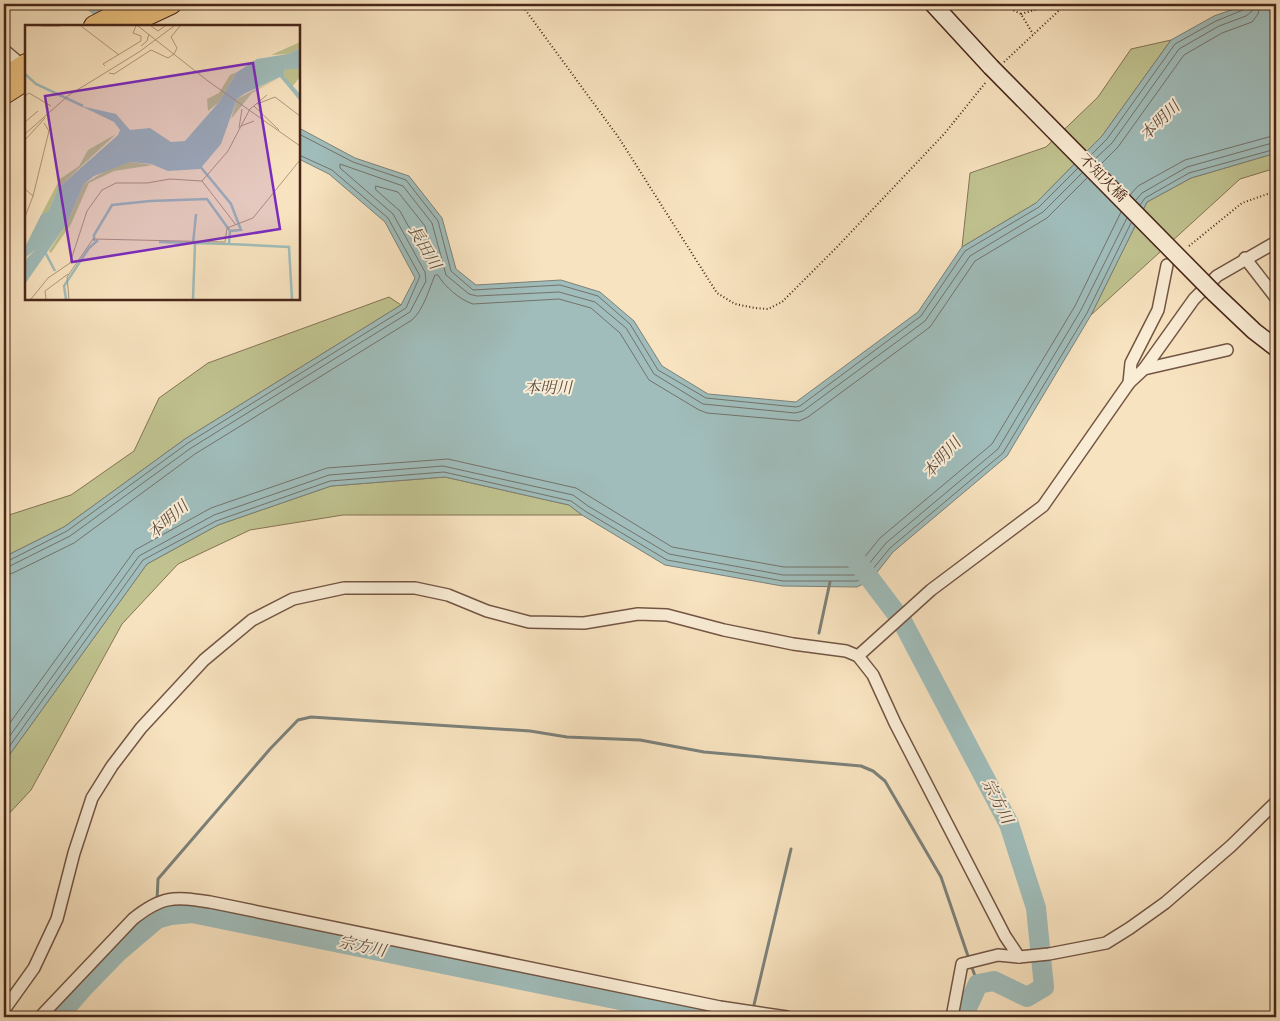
<svg xmlns="http://www.w3.org/2000/svg" width="1280" height="1021" viewBox="0 0 1280 1021" font-family="'Sorts Mill Goudy','Noto Serif JP',serif">
<style>
.green{fill:#c0c390;stroke:#847454}
.water{fill:#a0bdbb;stroke:#7c817a}
.lines{fill:none;stroke-linecap:round;stroke-linejoin:round}
.shore{stroke:#74726a;stroke-width:1}
.stream{stroke:#7c817a;stroke-width:3}
.river{stroke:#a0bdbb;stroke-width:20}
.minor-casing{stroke:#735543;stroke-width:14}
.secondary-casing{stroke:#472619;stroke-width:19}
.trunk-casing{stroke:#472619;stroke-width:22}
.path{stroke:#472619;stroke-width:2;stroke-dasharray:1 2.5;stroke-linecap:butt}
.minor{stroke:#faedd6;stroke-width:11}
.secondary{stroke:#faedd6;stroke-width:16}
.trunk{stroke:#ecc280;stroke-width:20}
.secondary-bridge-casing{stroke:#472619;stroke-width:19;stroke-linecap:butt}
.secondary-bridge{stroke:#faedd6;stroke-width:16}
.labels{text-anchor:middle;dominant-baseline:central;stroke-width:4;stroke-linejoin:round;paint-order:stroke}
.street-label{font-size:15px;fill:#472619;stroke:#faedd6}
.water-label{font-size:16px;font-style:italic;fill:#5d4c42;stroke:#faedd6}
.inset-river{fill:none;stroke:#a0bdbb;stroke-width:2.5}
.inset-road{fill:none;stroke:#b1977d;stroke-width:1}
.view{fill:#7b2cbf;fill-opacity:0.15;stroke:#7b2cbf;stroke-width:2.5}
.inset-edge{fill:none;stroke:#472619;stroke-width:2.5}
</style>
<rect width="100%" height="100%" fill="#f8e3c0"/>
<filter id="stains"><feTurbulence type="fractalNoise" baseFrequency=".004" numOctaves="4"/><feColorMatrix values="0 0 0 0 .2 0 0 0 0 .09 0 0 0 0 .02 0 0 0 .5 -.17"/></filter>
<radialGradient id="worn" r=".72"><stop offset=".6" stop-color="#630" stop-opacity="0"/><stop offset="1" stop-color="#630" stop-opacity=".3"/></radialGradient>
<g class="green">
<path d="M1171,40L1102,136L1036,203L962,247L970,173L1046,147L1098,97L1131,49Z"/>
<path d="M1276,153V168L1240,179L1091,315L1147,202L1191,178Z"/>
<path d="M389,297L401,305L185,439L64,527L4,557V519L9,515L71,495L134,451L159,398L208,363Z"/>
<path d="M445,477L569,505L582,515H343L250,530L178,564L122,624L31,790L4,819V780L10,754L147,564L218,525L331,486Z"/>
</g>
<path class="water" d="M1248,4H1276V153L1191,178L1147,202L1091,315L1007,456L893,552L871,580L857,587L782,586L665,565L582,515L569,505L445,477L331,486L218,525L147,564L10,754L4,780V557L64,527L185,439L401,305L415,278L385,222L329,174L299,159V128L355,158L409,176L442,218L456,269L476,285L561,280L600,292L634,321L662,366L708,394L796,402L918,312L962,247L1036,203L1102,136L1171,40L1214,16Z"/>
<g class="lines">
<g class="shore">
<path d="M299,134L353,162L406,180L438,221L451,271L473,290L560,285L598,296L630,324L658,370L706,398L796,407L800,406L921,316L965,251L1039,207L1078,168"/>
<path d="M1091,155L1107,139L1175,44L1216,21L1243,10L1247,4"/>
<path d="M1095,159L1112,143L1179,49L1219,26L1246,16L1252,11L1253,4"/>
<path d="M1100,165L1118,147L1184,55L1222,33L1252,22L1258,14L1260,4"/>
<path d="M376,186L398,192L425,226L435,265L434,268L431,267L400,211L376,190Z"/>
<path d="M1130,195L1138,186L1185,160L1276,135"/>
<path d="M1136,200L1142,193L1187,167L1276,142"/>
<path d="M1140,205L1145,198L1189,173L1276,149"/>
<path d="M4,561H8L67,531L188,443L406,308L420,276L388,218L332,170L299,155"/>
<path d="M4,567L10,566L70,536L191,448L410,312L426,281L425,272L393,214L340,168V164L403,186L432,223L446,275L469,294L477,296L559,292L595,302L626,328L654,374L703,404L795,413L803,411L925,321L970,256L1043,212L1082,173"/>
<path d="M4,575L13,573L74,543L195,454L412,320C424,309 429,289 435,275H438C444,286 460,300 473,304L559,299L591,308L620,333L649,380L699,410L707,413L799,421L808,417L930,327L975,261L1047,218L1087,178"/>
<path d="M4,731L135,550L211,508L327,468L448,459L576,488L672,547L784,567H853L859,564L880,538L992,444L1075,306L1121,212"/>
<path d="M4,744L139,556L214,515L329,475L443,466L573,495L588,506L669,554L783,575H855L864,570L886,543L998,449L1081,310L1127,218"/>
<path d="M4,759L6,751L143,560L216,521L330,481L444,472L571,501L585,511L667,560L783,581H857L868,575L890,548L1003,453L1087,313L1131,223"/>
</g>
<g class="stream">
<path d="M819,633L830,582"/>
<path d="M157,901L158,879L270,749L298,720L311,717L530,731L567,737L640,740L704,752L861,766L873,771L885,781L941,877L969,959"/>
<path d="M157,919V907"/>
<path d="M971,965L978,984"/>
<path d="M753,1009L791,849"/>
</g>
<g class="river">
<path d="M96,4L127,25"/>
<path d="M855,559L902,621L1009,824L1036,908L1044,987L1027,997L994,981L978,984L967,1008V1017"/>
<path d="M58,1017L84,987L117,953L157,919L171,915L192,913L704,1017"/>
</g>
<defs>
<g id="minor">
<path d="M4,50L23,66"/>
<path d="M1245,258L1276,298"/>
<path d="M1144,369L1194,299L1217,276L1276,242"/>
<path d="M1129,383L1131,363L1158,310L1167,265"/>
<path d="M858,656L931,590L1043,506L1129,383L1144,369L1227,350"/>
<path d="M4,1010L34,968L57,919L74,853L92,798L112,766L141,728L204,660L252,620L293,599L344,588H415L448,595L487,611L529,622L584,623L638,614L667,615L724,630L793,644L846,651L858,656L873,675L895,723L1005,936L1019,957"/>
<path d="M40,1017L133,919C163,895 174,897 210,902L720,1007L787,1017"/>
<path d="M952,1017L962,964L998,955L1019,957L1049,954L1106,943L1130,928L1165,903L1231,846L1276,802"/>
</g>
<g id="secondary">
<path d="M933,4L991,67"/>
<path d="M1213,292L1254,331L1276,348"/>
</g>
<g id="trunk">
<path d="M94,26L137,4"/>
<path d="M124,26L171,4"/>
<path d="M4,78L26,64"/>
<path d="M4,94L26,80"/>
</g>
</defs>
<use href="#minor" class="minor-casing"/>
<use href="#secondary" class="secondary-casing"/>
<use href="#trunk" class="trunk-casing"/>
<g class="path">
<path d="M521,4L619,138L717,293L735,304L755,308L768,309L782,302L837,247L945,133L986,82"/>
<path d="M1001,4L1021,14L1033,34"/>
<path d="M1021,14L1041,8L1046,4"/>
<path d="M1004,62L1066,4"/>
<path d="M1189,246L1242,203L1276,191"/>
</g>
<use href="#minor" class="minor"/>
<use href="#secondary" class="secondary"/>
<use href="#trunk" class="trunk"/>
<defs>
<path id="secondary-bridge" d="M991,67L1213,292"/>
</defs>
<use href="#secondary-bridge" class="secondary-bridge-casing"/>
<use href="#secondary-bridge" class="secondary-bridge"/>
</g>
<g class="labels">
<g class="street-label">
<text transform="translate(1102 179) rotate(45)">不知火橋</text>
</g>
<g class="water-label">
<text transform="translate(1161 122) rotate(-44)">本明川</text>
<text transform="translate(423 248) rotate(59)">長田川</text>
<text x="548" y="389">本明川</text>
<text transform="translate(943 459) rotate(-48)">本明川</text>
<text transform="translate(169 521) rotate(-41)">本明川</text>
<text transform="translate(996 802) rotate(63)">宗方川</text>
<text transform="translate(362 948) rotate(12)">宗方川</text>
</g>
</g>
<g transform="translate(25 25)">
<rect width="275" height="275" fill="#f8e3c0"/>
<path d="M275,17V23L263,29L246,30ZM260,44H275V52L267,62L259,51ZM212,47L194,77L183,86L182,74L194,68L205,50ZM255,52L227,68L206,94L212,74ZM91,109L33,163L24,185L16,190L35,154L54,141L63,125ZM105,137L128,140L89,146L64,158L46,199L26,228L24,226L41,200L59,159L87,142Z" fill="#c0c390"/>
<path d="M275,23V44H260L259,51L275,69V76L255,52L219,69L212,74L196,119L175,144L143,146L126,139L105,137L69,151L59,159L41,200L0,259V235L11,224L0,233V222L16,190L24,185L33,163L93,110L95,105L89,97L56,81L91,89L105,105L125,103L146,117L160,116L194,77L212,47L232,34L263,29Z" fill="#a0bdbb"/>
<path class="inset-river" d="M0,49L11,59L58,81M69,216V210L87,180L125,176L182,174L205,206M134,217L204,219L205,206L216,205L206,179L174,140M168,219L171,189M204,219L264,222L267,274M20,227L30,246M41,274L39,261L64,223L73,215M168,274L170,219"/>
<path class="inset-road" d="M16,1H35M56,1L94,30M113,1L183,56L275,121M126,1L133,6L140,1M116,21L122,16L124,9M80,41L78,39L116,16V11L108,8L111,1M84,48L89,49L126,25L143,33L149,29L152,23L146,12L155,1M0,71L4,68L26,81M232,79L250,72L275,91M229,81L254,105M0,97L13,86M216,101L225,84L242,70M214,103L217,84M0,109L44,70L114,27L149,1M0,115L20,93M177,156L203,126L216,101L229,96M0,164L8,171L0,192M8,171L24,106L19,98M6,274L23,253L45,238L62,186L77,165L91,158H122L145,154L177,156L211,200M21,274L20,266L43,249M44,274L42,252L68,214L200,217L202,203L228,193L275,135"/>
<path class="view" d="M228,38L255,204L47,237L20,71Z"/>
<rect width="275" height="275" class="inset-edge"/>
</g>
<rect width="1280" height="1021" fill="none" stroke="#f8e3c0" stroke-width="20"/>
<rect x="5" y="5" width="1270" height="1011" fill="none" stroke="#472619" stroke-width="2.5"/>
<rect x="10" y="10" width="1260" height="1001" fill="none" stroke="#472619"/>
<rect width="100%" height="100%" filter="url(#stains)"/>
<rect width="100%" height="100%" fill="url(#worn)"/>
</svg>
